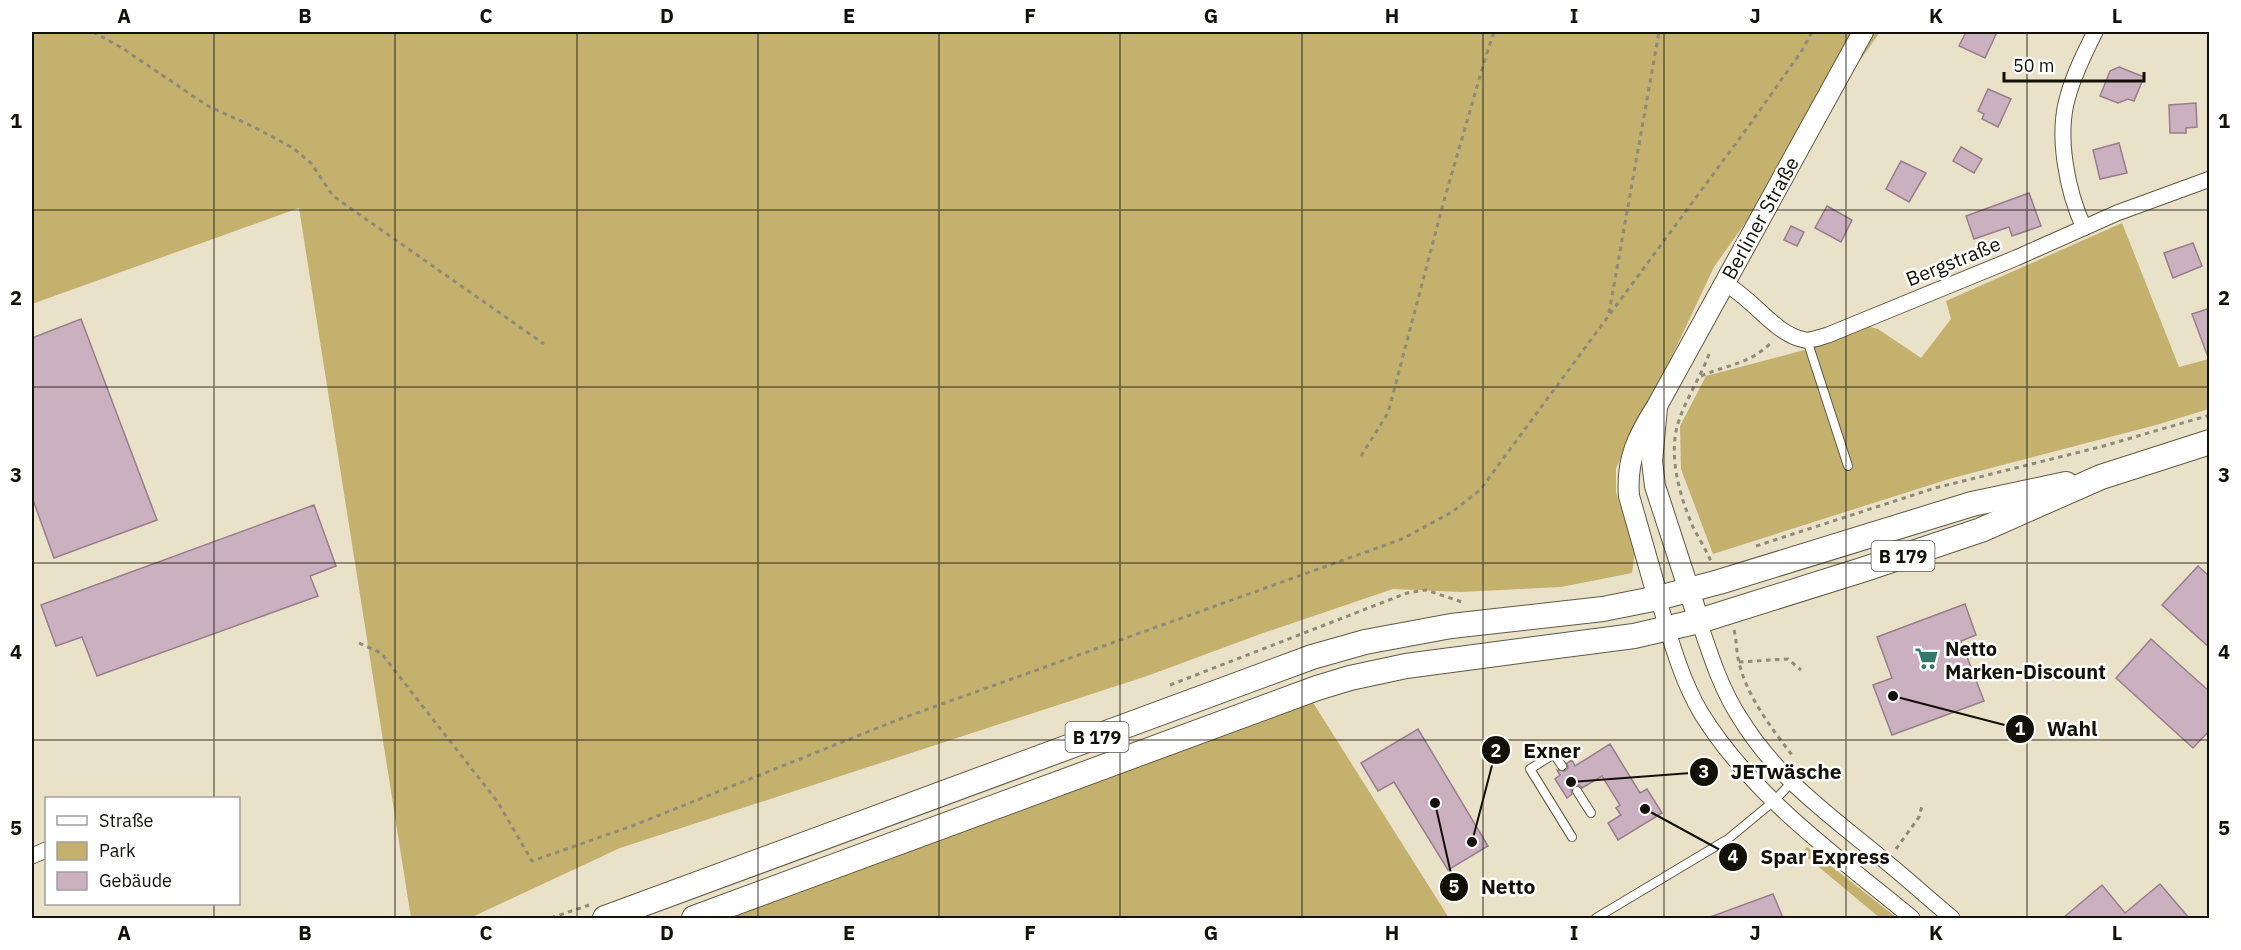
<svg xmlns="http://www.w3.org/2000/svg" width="2241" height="950" viewBox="0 0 2241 950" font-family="'IBM Plex Sans',sans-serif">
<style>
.green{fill:#c4b16e}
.building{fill:#cbb1c0;stroke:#967e8d;stroke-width:1.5}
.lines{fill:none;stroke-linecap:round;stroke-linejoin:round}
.service-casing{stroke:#605943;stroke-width:10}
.minor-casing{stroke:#605943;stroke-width:17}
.tertiary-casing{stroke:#605943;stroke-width:22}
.primary-casing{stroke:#605943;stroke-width:26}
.path{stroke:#908a78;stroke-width:3;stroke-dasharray:4.5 4.5;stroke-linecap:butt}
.service{stroke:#fff;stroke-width:8}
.minor{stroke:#fff;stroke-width:15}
.tertiary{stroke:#fff;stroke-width:20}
.primary{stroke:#fff;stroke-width:24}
.grid{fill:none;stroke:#131007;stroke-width:1.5;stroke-opacity:0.55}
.labels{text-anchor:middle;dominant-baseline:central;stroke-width:5;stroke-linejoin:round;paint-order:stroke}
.shield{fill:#fff;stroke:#5a5851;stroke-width:1.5}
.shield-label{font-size:18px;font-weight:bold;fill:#131007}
.street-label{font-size:20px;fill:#131007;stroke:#fff}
.poi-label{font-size:20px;font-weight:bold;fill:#131007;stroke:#fff;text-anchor:start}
.leader{fill:none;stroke:#131007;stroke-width:2}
.callout-dot{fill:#131007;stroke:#fff;stroke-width:2}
.mark-label{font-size:18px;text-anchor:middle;font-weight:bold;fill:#fff}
.callout-label{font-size:21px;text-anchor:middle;font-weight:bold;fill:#131007;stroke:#fff;stroke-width:5;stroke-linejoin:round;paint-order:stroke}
.neatline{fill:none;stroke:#131007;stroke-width:2}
.grid-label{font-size:20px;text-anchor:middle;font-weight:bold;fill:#131007}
</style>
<rect width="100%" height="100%" fill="#e9e1c8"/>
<g class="green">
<path d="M32,32H1880L1714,267L1639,426L1616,468V492L1635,551L1632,573L1561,587L1461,592L1393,589L1263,633L1147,676L620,848L470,918H411L299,208L32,304Z"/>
<path d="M2122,223L2179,367L2209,359V409L2156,425L1949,479L1713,554L1681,469L1680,426L1706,376L1827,344L1852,329L1866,326L1878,329L1921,358L1951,319L1946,301Z"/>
<path d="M1312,701L1449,918H725L1084,787Z"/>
<path d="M1807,847L1897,918H1880L1802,853Z"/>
</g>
<g class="building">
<path d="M1966,32H1997L1985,58L1959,46Z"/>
<path d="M2119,67L2144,77L2134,101L2128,99L2118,103L2100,96L2110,71Z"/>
<path d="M1988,89L2011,99L1998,127L1982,119L1984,114L1978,111Z"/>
<path d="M2196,103L2197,127L2186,128V133H2170L2169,105Z"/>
<path d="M2119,143L2127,173L2100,179L2093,150Z"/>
<path d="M1961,147L1982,159L1974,173L1953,161Z"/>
<path d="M1901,161L1926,173L1909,202L1886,189Z"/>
<path d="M2029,193L2041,226L2012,236L2009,227L1974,239L1966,216Z"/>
<path d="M1827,206L1852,220L1841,242L1815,228Z"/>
<path d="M1791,226L1804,232L1797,246L1784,240Z"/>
<path d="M2193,243L2202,266L2173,278L2164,253Z"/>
<path d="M2210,308V356L2208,357L2192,314Z"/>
<path d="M81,319L157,520L54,558L32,497V338Z"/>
<path d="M314,505L336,566L310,576L318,596L97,676L82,637L56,646L41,605Z"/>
<path d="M2198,566L2210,577V648L2162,605Z"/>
<path d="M1965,604L1976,635L1961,641L1984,701L1892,735L1873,685L1892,678L1877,637Z"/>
<path d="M2151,639L2210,692V730L2193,748L2116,678Z"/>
<path d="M1418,729L1488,846L1448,870L1394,782L1378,791L1361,763Z"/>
<path d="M1610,744L1640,793L1647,789L1662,813L1618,840L1608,823L1621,815L1616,808L1620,805L1602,776L1582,788L1579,785L1574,786L1571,789L1572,794L1567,798L1555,779L1560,775L1557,770L1565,771L1568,768L1567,763L1572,760L1575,766Z"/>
<path d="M2160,884L2189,918H2063L2102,885L2125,913Z"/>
<path d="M1773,894L1783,918H1711L1710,917Z"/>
</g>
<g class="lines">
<defs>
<g id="service">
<path d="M1807,340L1848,466"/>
<path d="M1562,766L1554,754L1530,769L1572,837"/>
<path d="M1577,791L1591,813"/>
<path d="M1596,918L1728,839L1774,801L1791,783"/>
</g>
<g id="minor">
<path d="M2084,228C2067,191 2056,135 2068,96C2074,74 2085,52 2095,32"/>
<path d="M1724,283C1753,298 1775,335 1805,340C1812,341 1821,337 1828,335L2016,258L2117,213L2210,179"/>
<path d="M1658,598C1670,637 1680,677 1701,713C1753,797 1837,856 1912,918"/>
<path d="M1699,621C1710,654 1721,689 1740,718C1777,778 1826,812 1879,856C1904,876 1928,898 1952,918"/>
<path d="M32,856L46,850"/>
</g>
<g id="tertiary">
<path d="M1657,408L1652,461L1655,486L1699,621"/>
<path d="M1658,598L1629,496C1626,459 1638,436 1657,406L1863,32"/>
</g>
<g id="primary">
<path d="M605,918L1312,657L1365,642L1451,626L1603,609L1658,598L1719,582L1972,504L2066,484"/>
<path d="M694,918L1317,688L1350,678L1406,666L1634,636L1699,621L1865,569L1981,530L2101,477L2210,442"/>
</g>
</defs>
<use href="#service" class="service-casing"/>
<use href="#minor" class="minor-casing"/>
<use href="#tertiary" class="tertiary-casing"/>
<use href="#primary" class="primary-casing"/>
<g class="path">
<path d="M93,32L122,48L208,106L254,127L293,148L311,163L333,196L544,344"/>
<path d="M1609,313L1659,32"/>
<path d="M1709,354C1700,379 1684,401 1677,427C1669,459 1680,497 1693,527C1699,539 1707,551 1712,564"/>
<path d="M1701,376C1729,364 1748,365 1772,342"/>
<path d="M1361,456L1388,413L1443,204L1485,59L1494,32"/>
<path d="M1756,546L1935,488L2100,447L2210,415"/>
<path d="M1734,630C1737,641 1736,652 1739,662C1746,695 1772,729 1792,755"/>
<path d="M359,643L381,653L497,801L532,861L632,826L900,719L1402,539L1452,512L1480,490L1748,127L1801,52L1812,32"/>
<path d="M1739,662L1788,659L1801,670"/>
<path d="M1170,685L1407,593L1426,590L1462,602"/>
<path d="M1896,849L1919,817L1922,806"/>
<path d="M551,918L589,905"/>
</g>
<use href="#service" class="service"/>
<use href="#minor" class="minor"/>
<use href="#tertiary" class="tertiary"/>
<use href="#primary" class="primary"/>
</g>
<path class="grid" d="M214,32V798M395,32V918M577,32V918M758,32V918M939,32V918M1120,32V918M1302,32V918M1483,32V918M1664,32V918M1846,32V918M2027,32V918M32,210H2210M32,387H2210M32,563H2210M32,740H2210M214,904V918"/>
<defs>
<symbol id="supermarket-bare" viewBox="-9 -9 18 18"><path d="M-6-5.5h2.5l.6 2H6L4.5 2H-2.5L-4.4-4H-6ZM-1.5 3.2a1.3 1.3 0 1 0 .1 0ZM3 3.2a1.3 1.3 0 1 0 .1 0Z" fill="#36796c" stroke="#fff" stroke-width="2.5" paint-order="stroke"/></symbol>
</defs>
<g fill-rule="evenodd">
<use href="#supermarket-bare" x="1910" y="642" width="33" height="33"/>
</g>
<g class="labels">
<g class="shield">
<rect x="1871.5" y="541" width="63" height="30" rx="4.5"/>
<rect x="1065.5" y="722" width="63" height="30" rx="4.5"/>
</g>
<g class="shield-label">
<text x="1903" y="556">B 179</text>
<text x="1097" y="737">B 179</text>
</g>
<g class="street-label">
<text transform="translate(1760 218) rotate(-61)">Berliner Straße</text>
<text transform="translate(1953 261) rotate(-22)">Bergstraße</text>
</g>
<g class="poi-label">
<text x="1945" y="648">Netto<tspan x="1945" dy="23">Marken-Discount</tspan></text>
</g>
</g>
<path class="leader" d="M1893 696L2020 729M1472 842L1496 750M1571 782L1704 772M1645 809L1733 857M1435 803L1454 887"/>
<g class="callout-dot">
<circle cx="1893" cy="696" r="6"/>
<circle cx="1472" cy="842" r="6"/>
<circle cx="1571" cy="782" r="6"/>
<circle cx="1645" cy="809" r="6"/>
<circle cx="1435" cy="803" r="6"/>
<circle cx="2020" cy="729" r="15"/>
<circle cx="1496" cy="750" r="15"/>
<circle cx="1704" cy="772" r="15"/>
<circle cx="1733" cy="857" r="15"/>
<circle cx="1454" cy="887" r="15"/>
</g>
<g class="mark-label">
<text x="2020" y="735">1</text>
<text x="1496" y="757">2</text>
<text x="1704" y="778">3</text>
<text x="1733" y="863">4</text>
<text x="1454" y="893">5</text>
</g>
<g class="callout-label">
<text x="2072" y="736">Wahl</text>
<text x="1552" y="758">Exner</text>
<text x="1786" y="779">JETwäsche</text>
<text x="1825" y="864">Spar Express</text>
<text x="1508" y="894">Netto</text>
</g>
<rect width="2241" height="950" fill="none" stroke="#ffffff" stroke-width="66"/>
<rect x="45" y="797" width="195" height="108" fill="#ffffff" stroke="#a19f9c" stroke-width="1.5"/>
<rect x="57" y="816" width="30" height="9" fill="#ffffff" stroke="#a19f9c" stroke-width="1.5"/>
<text x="99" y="827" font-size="18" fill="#131007">Straße</text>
<rect x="57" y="842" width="30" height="18" fill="#c4b16e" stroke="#a19f9c" stroke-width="1.5"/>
<text x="99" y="857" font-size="18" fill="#131007">Park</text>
<rect x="57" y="872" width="30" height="18" fill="#cbb1c0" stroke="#a19f9c" stroke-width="1.5"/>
<text x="99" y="887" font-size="18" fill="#131007">Gebäude</text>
<path d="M2004 72v9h140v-9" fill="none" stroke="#131007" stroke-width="3"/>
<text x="2013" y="72" font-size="18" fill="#131007" stroke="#ffffff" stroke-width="4.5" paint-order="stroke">50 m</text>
<rect x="33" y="33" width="2175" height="884" class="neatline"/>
<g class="grid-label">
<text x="124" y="23">A</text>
<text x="305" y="23">B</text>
<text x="486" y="23">C</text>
<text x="667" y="23">D</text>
<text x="849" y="23">E</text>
<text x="1030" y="23">F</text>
<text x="1211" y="23">G</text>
<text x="1392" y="23">H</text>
<text x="1574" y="23">I</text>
<text x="1755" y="23">J</text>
<text x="1936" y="23">K</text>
<text x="2117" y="23">L</text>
<text x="16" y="128">1</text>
<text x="2224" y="128">1</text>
<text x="16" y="305">2</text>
<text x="2224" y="305">2</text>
<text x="16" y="482">3</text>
<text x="2224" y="482">3</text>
<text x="16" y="659">4</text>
<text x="2224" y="659">4</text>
<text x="16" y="835">5</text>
<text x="2224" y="835">5</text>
<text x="124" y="940">A</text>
<text x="305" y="940">B</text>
<text x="486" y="940">C</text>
<text x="667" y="940">D</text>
<text x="849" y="940">E</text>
<text x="1030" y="940">F</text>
<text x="1211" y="940">G</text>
<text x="1392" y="940">H</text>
<text x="1574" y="940">I</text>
<text x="1755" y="940">J</text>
<text x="1936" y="940">K</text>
<text x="2117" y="940">L</text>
</g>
</svg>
